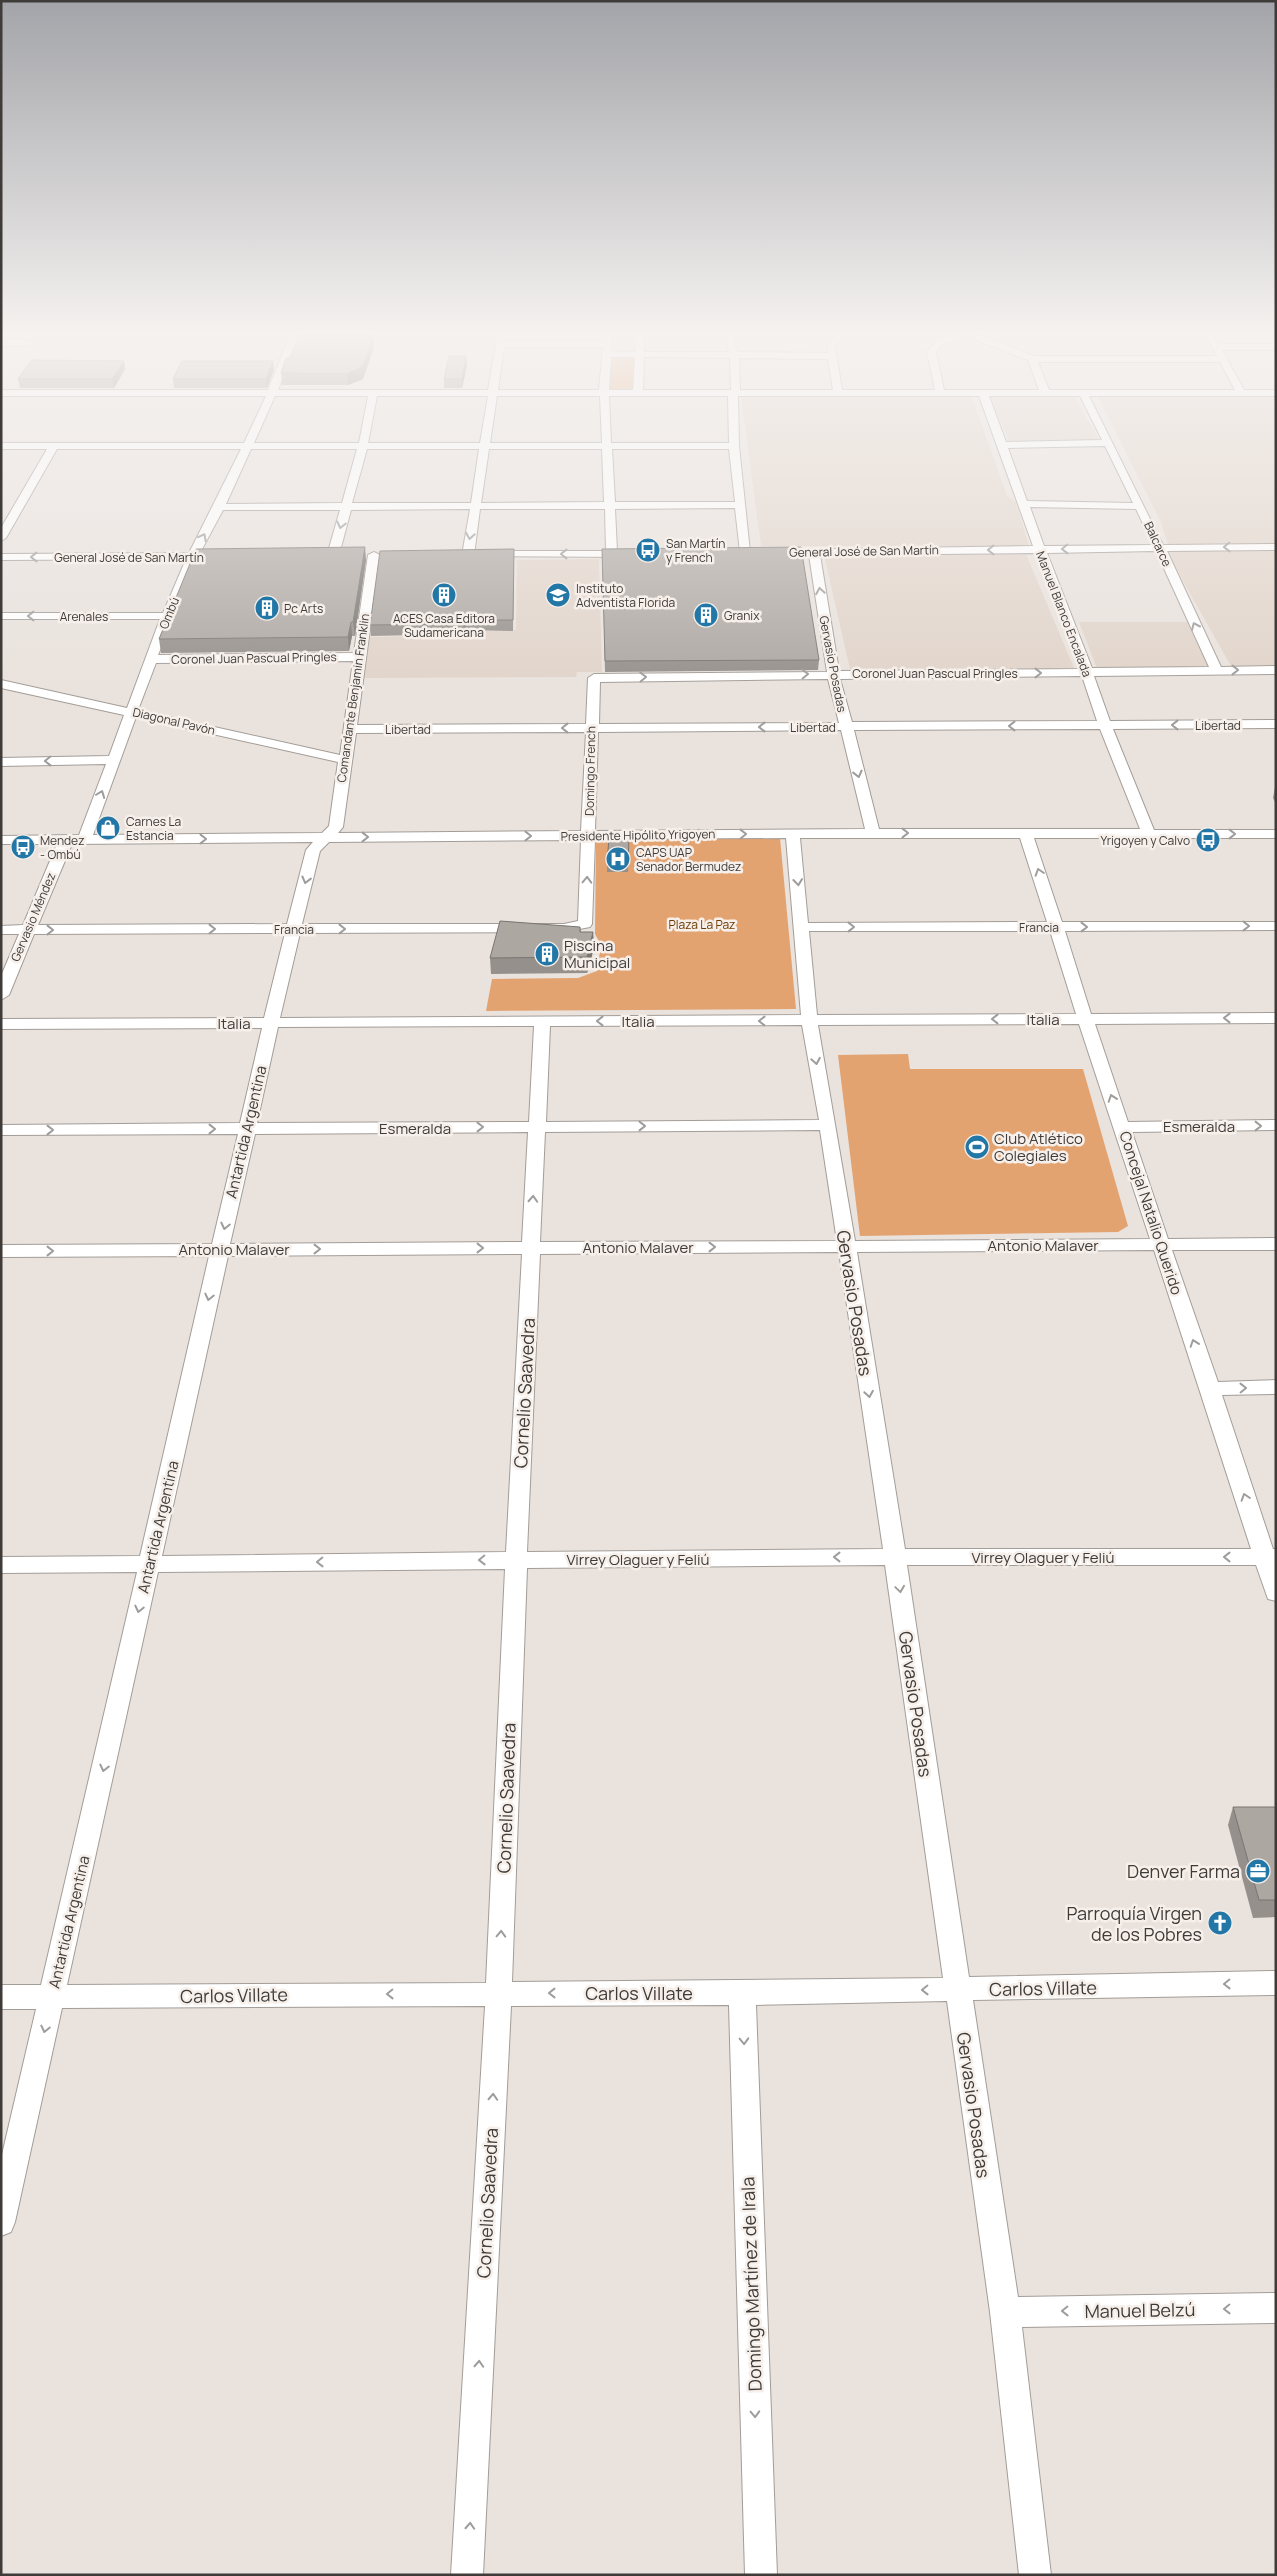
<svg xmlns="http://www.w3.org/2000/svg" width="1277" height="2576" viewBox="0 0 1277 2576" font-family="Manrope,sans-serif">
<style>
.built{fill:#e1d4ca}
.green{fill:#e3a371}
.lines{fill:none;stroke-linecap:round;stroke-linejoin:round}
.minor-casing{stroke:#a39d98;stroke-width:2}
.minor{fill:#fff;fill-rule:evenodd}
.wall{fill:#95908b}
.shaded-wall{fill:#797571}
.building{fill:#ada7a2;stroke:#797571}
.oneway{stroke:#9e9d9c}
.labels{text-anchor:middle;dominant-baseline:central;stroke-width:5;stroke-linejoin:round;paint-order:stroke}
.far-poi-label{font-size:12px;fill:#3e3b39;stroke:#f6efea;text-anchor:start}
.far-street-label{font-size:12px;fill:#3e3b39;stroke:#f6efea}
.far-park-label{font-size:12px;fill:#6d3a04;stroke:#f6efea}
.poi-label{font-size:15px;fill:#3e3b39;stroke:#f6efea;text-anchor:start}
.street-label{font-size:15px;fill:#3e3b39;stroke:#f6efea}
.near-street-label{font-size:18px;fill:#3e3b39;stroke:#f6efea}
.near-poi-label{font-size:18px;fill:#3e3b39;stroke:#f6efea;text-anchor:end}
</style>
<rect width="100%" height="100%" fill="#e9e2dd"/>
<g class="built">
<path d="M1097,395L1276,396V543L1168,544L1160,520Z"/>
<path d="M741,396L972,397L1007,496L1016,502L1029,546H761Z"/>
<path d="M989,396H1075L1099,440L1009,441Z"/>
<path d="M1166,551H1276V666H1231Z"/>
<path d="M1026,554L1074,668L850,669L824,555Z"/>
<path d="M599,559L602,672H577L576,677L363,678L369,637L467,635L468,631L516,630L517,560Z"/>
<path d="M1079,622H1187L1209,669L1097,668Z"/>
</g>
<g class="green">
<path d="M610,355L636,356V390H608Z"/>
<path d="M780,838L796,1009L486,1011L492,979L578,978L597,971L601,945L595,934L596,839Z"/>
<path d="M908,1054L910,1069H1083L1128,1226L1118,1232L860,1236L838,1055Z"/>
</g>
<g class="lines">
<defs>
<g id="minor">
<path d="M291,332H299L278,390H488L498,332H506L505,341H603L604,332H612L611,351L635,352L636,332H644V352H729L724,332H732L737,352L828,353L827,346L837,332H846L835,346L842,390H935L927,352L937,340L959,332H972L1034,356H1217L1204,332H1212L1219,344H1276V350H1222L1244,390H1276V396H1089L1163,545L1276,544V550L1167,551L1221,667L1276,666V674L1094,676L1110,721L1276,720V728L1113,729L1154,830H1276V838H1034L1062,922H1276V930L1065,931L1091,1014L1276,1013V1023L1095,1024L1128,1122L1276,1120V1130L1132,1132L1168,1239L1276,1238V1250H1172L1218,1382L1276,1380V1394L1222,1395L1273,1549H1276V1601L1268,1599L1256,1565H907L969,1977L1276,1971V1995L973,2000L1018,2297L1276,2293V2323L1022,2327L1051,2575H1019L990,2312L947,2001L756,2005L777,2575H745L729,2005L511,2006L483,2575H451L485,2006L62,2008L15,2222L11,2232L1,2236V2159L36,2009H1V1985H41L137,1572L1,1573V1557L140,1556L209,1256L1,1257V1245L212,1244L238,1134L1,1135V1125L240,1123L262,1028L1,1029V1019L264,1018L285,933L34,934L9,995L1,1000V976L19,934H1V926L23,925L57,844H1V836L79,835L106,764L1,766V758L109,756L124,715L1,688V680L127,708L160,619H1V613H163L186,559L1,560V554L189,553L241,449H57L6,538L1,541V528L47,449H1V443H244L266,396H1V390H268ZM968,337L1028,360L1039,390H944L936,352L943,344ZM504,347H603L599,390H498ZM611,357H635L633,390H609ZM644,357L730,358L731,390H643ZM739,358L828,359L833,390H740ZM1038,362H1220L1235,390H1049ZM275,396H368L359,443H254ZM377,396H488L480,443H368ZM497,396H600L602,443H490ZM609,396H728L729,443H611ZM738,396H979L1033,546L773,550V554L777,555H809L827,672L594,674L588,678L586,724L357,725L380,555L374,552L368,555L354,653L158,655L197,559H217L223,556L217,553H200L223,510H340L327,555L333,558L339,555L351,510L470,509L462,555L468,558L474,555L480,509H605L606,551H490L486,552V556L627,557L631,556V552L617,551L615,509L735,508L740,552L741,554H749L750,552L739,446ZM989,396H1080L1102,440L1006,442ZM1105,446L1133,503L1027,501L1008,448ZM251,449H357L342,503L226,504ZM367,449H479L471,503H352ZM489,449H602L604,502L481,503ZM612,449H729L735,502H615ZM1030,507L1136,509L1153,545L1044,546ZM1156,551L1209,667L1092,668L1047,553ZM1036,553L1080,669L839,671L820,555ZM353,661L340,755L138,710L156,663ZM1082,676L1097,721L852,722L840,679ZM828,679L839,723L599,724L600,682ZM136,717L338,762L329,826L322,833L93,835ZM1100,729L1140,829H879L854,730ZM841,730L865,829L595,831L598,732ZM586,732L581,831L338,833L343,827L356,733ZM786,838L801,1015L280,1018L300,933L564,932L590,927L592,924L595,839ZM800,838H1020L1047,922L808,923ZM581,840L578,921L564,924H302L320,851L329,842ZM313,842L306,850L287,924L38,925L72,844ZM809,931H1050L1076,1014L817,1015ZM1079,1024L1150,1239L855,1241L818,1025ZM802,1025L819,1120L546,1122L550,1026ZM534,1026L529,1122L257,1123L278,1027ZM820,1130L837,1241L540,1242L545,1132ZM528,1132L522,1242L230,1244L255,1134ZM1154,1250L1251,1549H905L857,1252ZM839,1252L883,1549L527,1552L540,1254ZM522,1254L506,1552L162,1556L228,1256ZM885,1565L943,1978L512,1982L527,1568ZM505,1569L486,1983L67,1985L158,1572Z"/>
<path d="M1,340H29L33,343L29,346H1Z"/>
</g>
</defs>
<use href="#minor" class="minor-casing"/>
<use href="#minor" class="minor"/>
</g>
<g class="wall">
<path d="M374,347L363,379L348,385H282L281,373L290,358Z"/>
<path d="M466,356L467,365L462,388H444V379Z"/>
<path d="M125,369L114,388H20L18,379Z"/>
<path d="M274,370L267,388H174L173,379Z"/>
<path d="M514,549L513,631L466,630L465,634L371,636L370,625Z"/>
<path d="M602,549L819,660L818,670L605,672Z"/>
<path d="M366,560L355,636H352L349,651L161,653L159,639Z"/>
<path d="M1275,787H1276V804L1273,798Z"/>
<path d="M629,845L628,872H607V864Z"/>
<path d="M580,927L581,932H593L594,948L587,973L491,974L490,958Z"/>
<path d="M1233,1807H1276V1917L1253,1918L1228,1825Z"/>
</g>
<g class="shaded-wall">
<path d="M374,336V347L363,379L348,385L347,374Z"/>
<path d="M466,356L467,365L462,388V379Z"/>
<path d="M124,361L125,369L114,388L112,379Z"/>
<path d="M273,361L274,370L267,388L266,379Z"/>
<path d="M365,547L366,560L355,636L353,622Z"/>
<path d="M465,620L466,630L465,634L464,624Z"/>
<path d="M351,622L352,636L349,651L348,637Z"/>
<path d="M593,932L594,948L587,973V957Z"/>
</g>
<g class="building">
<path d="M301,336H374L362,367L347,374L281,373L286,358H290Z"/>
<path d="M449,356H466L462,379H444Z"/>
<path d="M32,360L124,361L112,379H18Z"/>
<path d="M182,361H273L266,379H173Z"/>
<path d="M365,547L353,622H351L348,637L159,639L196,549Z"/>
<path d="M801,547L819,660L605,661L602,549Z"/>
<path d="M514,549L513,620H465L464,624L370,625L380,551Z"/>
<path d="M609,837L629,838L628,864H607Z"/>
<path d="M500,921L580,927V932H593L587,957L490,958Z"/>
<path d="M1233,1807H1276V1900H1259Z"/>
</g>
<defs><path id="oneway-chevron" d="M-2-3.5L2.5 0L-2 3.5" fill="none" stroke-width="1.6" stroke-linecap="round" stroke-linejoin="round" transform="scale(1.25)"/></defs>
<g class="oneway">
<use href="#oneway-chevron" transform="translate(341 525) rotate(103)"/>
<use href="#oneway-chevron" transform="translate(470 536) rotate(99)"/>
<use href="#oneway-chevron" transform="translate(203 537) rotate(-62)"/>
<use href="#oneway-chevron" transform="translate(1227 547) rotate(179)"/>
<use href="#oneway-chevron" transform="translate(1065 549) rotate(179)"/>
<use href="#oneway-chevron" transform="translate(991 550) rotate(179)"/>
<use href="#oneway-chevron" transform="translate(564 554) rotate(180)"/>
<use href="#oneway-chevron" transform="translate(34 557) rotate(180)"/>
<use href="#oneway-chevron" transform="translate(820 591) rotate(-99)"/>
<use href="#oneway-chevron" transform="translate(31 616) rotate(-180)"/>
<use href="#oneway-chevron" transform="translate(1195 626) rotate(-114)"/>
<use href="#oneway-chevron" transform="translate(1235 670)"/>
<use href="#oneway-chevron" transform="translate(1038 673)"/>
<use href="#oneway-chevron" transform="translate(805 674) rotate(-1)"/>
<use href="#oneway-chevron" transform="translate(643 677) rotate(-1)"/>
<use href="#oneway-chevron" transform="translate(1175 725) rotate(180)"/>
<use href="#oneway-chevron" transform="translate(1012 726) rotate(180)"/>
<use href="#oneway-chevron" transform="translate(762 727) rotate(180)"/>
<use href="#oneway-chevron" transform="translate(565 728) rotate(180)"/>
<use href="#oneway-chevron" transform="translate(48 761) rotate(179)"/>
<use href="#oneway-chevron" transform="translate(858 774) rotate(76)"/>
<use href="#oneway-chevron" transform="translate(101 794) rotate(-69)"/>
<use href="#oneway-chevron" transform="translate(905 833)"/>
<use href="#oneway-chevron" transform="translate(743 834) rotate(-1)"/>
<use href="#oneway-chevron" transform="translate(1232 834)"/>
<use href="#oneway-chevron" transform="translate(528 836)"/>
<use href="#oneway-chevron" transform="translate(365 837)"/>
<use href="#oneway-chevron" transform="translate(203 839)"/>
<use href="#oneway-chevron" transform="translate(1039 872) rotate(-108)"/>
<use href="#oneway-chevron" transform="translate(306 880) rotate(104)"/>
<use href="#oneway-chevron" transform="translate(587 880) rotate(-88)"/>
<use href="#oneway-chevron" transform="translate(798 882) rotate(84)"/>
<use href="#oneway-chevron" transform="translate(1246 926)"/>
<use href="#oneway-chevron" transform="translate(851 927)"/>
<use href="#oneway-chevron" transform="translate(1084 927)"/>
<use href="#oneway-chevron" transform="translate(212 929)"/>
<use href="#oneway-chevron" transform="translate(342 929)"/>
<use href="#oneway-chevron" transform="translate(50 930)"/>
<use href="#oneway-chevron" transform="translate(1227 1018) rotate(180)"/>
<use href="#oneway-chevron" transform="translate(995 1019) rotate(180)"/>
<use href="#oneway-chevron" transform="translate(600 1021) rotate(180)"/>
<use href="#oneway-chevron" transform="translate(762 1021) rotate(180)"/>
<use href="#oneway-chevron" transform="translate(816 1061) rotate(80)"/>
<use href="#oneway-chevron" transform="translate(1112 1098) rotate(-109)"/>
<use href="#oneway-chevron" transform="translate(642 1126)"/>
<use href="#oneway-chevron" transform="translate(1258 1126)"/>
<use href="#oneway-chevron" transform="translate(480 1127)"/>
<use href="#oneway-chevron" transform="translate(212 1129)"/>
<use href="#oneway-chevron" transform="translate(50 1130)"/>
<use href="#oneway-chevron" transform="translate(533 1199) rotate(-87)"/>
<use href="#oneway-chevron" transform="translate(225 1226) rotate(103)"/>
<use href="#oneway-chevron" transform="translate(712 1247)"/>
<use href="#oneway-chevron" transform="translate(480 1248)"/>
<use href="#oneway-chevron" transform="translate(317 1249)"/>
<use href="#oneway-chevron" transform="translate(50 1251)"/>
<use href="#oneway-chevron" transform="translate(209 1297) rotate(103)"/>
<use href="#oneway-chevron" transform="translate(1194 1343) rotate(-109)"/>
<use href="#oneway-chevron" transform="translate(1243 1388) rotate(-1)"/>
<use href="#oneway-chevron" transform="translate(869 1394) rotate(81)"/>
<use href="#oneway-chevron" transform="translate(1245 1497) rotate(-108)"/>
<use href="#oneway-chevron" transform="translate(837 1557) rotate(180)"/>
<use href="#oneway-chevron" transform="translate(1227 1557) rotate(180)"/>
<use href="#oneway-chevron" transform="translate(482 1560) rotate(179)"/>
<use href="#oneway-chevron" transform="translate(320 1562) rotate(179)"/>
<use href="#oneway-chevron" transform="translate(900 1589) rotate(82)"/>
<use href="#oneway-chevron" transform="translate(139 1609) rotate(103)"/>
<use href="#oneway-chevron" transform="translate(104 1768) rotate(103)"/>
<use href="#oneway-chevron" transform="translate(501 1934) rotate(-88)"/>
<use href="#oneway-chevron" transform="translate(1227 1984) rotate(179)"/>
<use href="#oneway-chevron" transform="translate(925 1990) rotate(179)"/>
<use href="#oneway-chevron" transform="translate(552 1993) rotate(-180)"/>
<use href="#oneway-chevron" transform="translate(390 1994) rotate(179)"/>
<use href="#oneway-chevron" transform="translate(45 2029) rotate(103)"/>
<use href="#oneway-chevron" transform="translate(744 2041) rotate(88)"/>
<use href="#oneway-chevron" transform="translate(493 2097) rotate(-87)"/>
<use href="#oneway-chevron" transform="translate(1227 2309) rotate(179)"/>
<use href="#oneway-chevron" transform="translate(1065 2311) rotate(179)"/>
<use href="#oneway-chevron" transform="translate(479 2364) rotate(-87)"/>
<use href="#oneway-chevron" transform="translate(755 2414) rotate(88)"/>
<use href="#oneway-chevron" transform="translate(470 2526) rotate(-87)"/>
</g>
<linearGradient id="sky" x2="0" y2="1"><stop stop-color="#a3a4a9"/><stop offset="0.48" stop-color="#f5f2f0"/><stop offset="1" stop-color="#f5f2f0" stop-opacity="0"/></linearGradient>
<rect width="1277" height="693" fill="url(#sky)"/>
<defs>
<symbol id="bus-disc" viewBox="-11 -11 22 22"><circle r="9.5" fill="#2277a7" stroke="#f6efea"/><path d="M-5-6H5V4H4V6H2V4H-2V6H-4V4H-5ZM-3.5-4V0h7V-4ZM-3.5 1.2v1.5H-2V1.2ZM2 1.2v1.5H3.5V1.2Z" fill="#fff"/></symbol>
<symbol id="building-disc" viewBox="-11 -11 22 22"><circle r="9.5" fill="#2277a7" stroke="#f6efea"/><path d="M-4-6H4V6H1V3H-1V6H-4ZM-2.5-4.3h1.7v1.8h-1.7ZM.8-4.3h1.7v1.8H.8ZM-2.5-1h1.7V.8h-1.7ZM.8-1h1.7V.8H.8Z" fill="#fff"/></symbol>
<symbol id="school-disc" viewBox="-11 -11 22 22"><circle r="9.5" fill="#2277a7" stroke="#f6efea"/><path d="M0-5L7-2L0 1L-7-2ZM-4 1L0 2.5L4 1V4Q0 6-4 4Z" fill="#fff"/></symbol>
<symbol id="shop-disc" viewBox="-11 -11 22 22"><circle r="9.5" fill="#2277a7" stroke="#f6efea"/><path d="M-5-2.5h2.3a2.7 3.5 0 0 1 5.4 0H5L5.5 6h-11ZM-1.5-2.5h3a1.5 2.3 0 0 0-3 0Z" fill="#fff"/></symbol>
<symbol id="hospital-disc" viewBox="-11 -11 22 22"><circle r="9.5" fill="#2277a7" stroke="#f6efea"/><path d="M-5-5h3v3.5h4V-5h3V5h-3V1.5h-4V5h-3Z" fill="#fff"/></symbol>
<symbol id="stadium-disc" viewBox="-11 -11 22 22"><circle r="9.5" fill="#2277a7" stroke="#f6efea"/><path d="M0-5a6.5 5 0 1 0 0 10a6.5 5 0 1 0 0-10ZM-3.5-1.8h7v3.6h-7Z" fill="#fff"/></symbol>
<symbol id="office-disc" viewBox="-11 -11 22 22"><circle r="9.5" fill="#2277a7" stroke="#f6efea"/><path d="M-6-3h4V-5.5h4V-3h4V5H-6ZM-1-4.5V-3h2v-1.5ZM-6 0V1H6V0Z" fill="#fff"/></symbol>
<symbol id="church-disc" viewBox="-11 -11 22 22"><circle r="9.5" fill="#2277a7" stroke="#f6efea"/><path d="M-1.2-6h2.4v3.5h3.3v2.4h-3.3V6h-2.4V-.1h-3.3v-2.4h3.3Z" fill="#fff"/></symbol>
</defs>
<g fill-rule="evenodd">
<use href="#bus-disc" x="634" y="536" width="28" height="28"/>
<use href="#building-disc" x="430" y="581" width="28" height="28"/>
<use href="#school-disc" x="544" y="581" width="28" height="28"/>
<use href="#building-disc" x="253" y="594" width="28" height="28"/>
<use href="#building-disc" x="692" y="601" width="28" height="28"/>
<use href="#shop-disc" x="94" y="814" width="28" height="28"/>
<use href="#bus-disc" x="1194" y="826" width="28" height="28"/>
<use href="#bus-disc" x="9" y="833" width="28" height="28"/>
<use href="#hospital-disc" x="604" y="845" width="28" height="28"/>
<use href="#building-disc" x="533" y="940" width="28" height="28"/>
<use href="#stadium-disc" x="963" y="1133" width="28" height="28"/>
<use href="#office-disc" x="1244" y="1857" width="28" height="28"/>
<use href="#church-disc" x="1206" y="1909" width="28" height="28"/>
</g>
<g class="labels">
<g class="far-poi-label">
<text x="666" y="543">San Martín<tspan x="666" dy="14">y French</tspan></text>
<text x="576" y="588">Instituto<tspan x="576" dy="14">Adventista Florida</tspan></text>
<text x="284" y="608">Pc Arts</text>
<text x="724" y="615">Granix</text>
<text x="444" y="618" text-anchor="middle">ACES Casa Editora<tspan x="444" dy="14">Sudamericana</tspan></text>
<text x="126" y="821">Carnes La<tspan x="126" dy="14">Estancia</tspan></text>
<text x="40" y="840">Mendez<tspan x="40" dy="14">- Ombú</tspan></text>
<text x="1190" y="840" text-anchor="end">Yrigoyen y Calvo</text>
<text x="636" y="852">CAPS UAP<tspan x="636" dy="14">Senador Bermudez</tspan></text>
</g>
<g class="far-street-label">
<text transform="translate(1158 544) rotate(65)">Balcarce</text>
<text transform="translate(864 551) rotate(-1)">General José de San Martín</text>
<text x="129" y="557">General José de San Martín</text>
<text transform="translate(169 613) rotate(-68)">Ombú</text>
<text transform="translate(1064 614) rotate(69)">Manuel Blanco Encalada</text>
<text x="84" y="616">Arenales</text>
<text transform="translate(254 658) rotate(-1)">Coronel Juan Pascual Pringles</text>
<text transform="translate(833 664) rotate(79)">Gervasio Posadas</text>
<text x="935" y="673">Coronel Juan Pascual Pringles</text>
<text transform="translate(353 698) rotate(-82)">Comandante Benjamin Franklin</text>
<text transform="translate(174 721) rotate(13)">Diagonal Pavón</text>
<text x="1218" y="725">Libertad</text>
<text x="813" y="727">Libertad</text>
<text x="408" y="729">Libertad</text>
<text transform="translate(590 771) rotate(-89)">Domingo French</text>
<text transform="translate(638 835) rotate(-1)">Presidente Hipólito Yrigoyen</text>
<text transform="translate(33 917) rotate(-67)">Gervasio Méndez</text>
<text x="1039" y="927">Francia</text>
<text x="294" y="929">Francia</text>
</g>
<g class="far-park-label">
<text x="702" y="924">Plaza La Paz</text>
</g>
<g class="poi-label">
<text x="564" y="945">Piscina<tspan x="564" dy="17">Municipal</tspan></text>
<text x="994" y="1138">Club Atlético<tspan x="994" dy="17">Colegiales</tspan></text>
</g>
<g class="street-label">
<text x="1043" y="1019">Italia</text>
<text x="638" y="1021">Italia</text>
<text x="234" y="1023">Italia</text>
<text x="1199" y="1126">Esmeralda</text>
<text x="415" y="1128">Esmeralda</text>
<text transform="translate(246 1132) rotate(-77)">Antartida Argentina</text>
<text transform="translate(1151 1213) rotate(72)">Concejal Natalio Querido</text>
<text x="1043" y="1245">Antonio Malaver</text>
<text x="638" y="1247">Antonio Malaver</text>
<text x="234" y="1249">Antonio Malaver</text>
<text transform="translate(158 1527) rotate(-77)">Antartida Argentina</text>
<text x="1043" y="1557">Virrey Olaguer y Feliú</text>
<text x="638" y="1559">Virrey Olaguer y Feliú</text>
<text transform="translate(69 1922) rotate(-77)">Antartida Argentina</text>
</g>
<g class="near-street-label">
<text transform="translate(855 1303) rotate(81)">Gervasio Posadas</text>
<text transform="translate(524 1393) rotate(-87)">Cornelio Saavedra</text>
<text transform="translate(916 1704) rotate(82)">Gervasio Posadas</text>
<text transform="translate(506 1798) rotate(-88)">Cornelio Saavedra</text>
<text transform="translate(1043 1988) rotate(-1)">Carlos Villate</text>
<text x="639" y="1993">Carlos Villate</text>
<text transform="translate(234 1995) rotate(-1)">Carlos Villate</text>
<text transform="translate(974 2105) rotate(82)">Gervasio Posadas</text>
<text transform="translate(487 2203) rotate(-87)">Cornelio Saavedra</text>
<text transform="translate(751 2284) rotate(-92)">Domingo Martínez de Irala</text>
<text transform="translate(1140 2310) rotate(-1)">Manuel Belzú</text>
</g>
<g class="near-poi-label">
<text x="1240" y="1871">Denver Farma</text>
<text x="1202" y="1913">Parroquía Virgen<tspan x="1202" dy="21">de los Pobres</tspan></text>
</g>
</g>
<rect width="1277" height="2576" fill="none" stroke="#3e3b39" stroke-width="5"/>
</svg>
